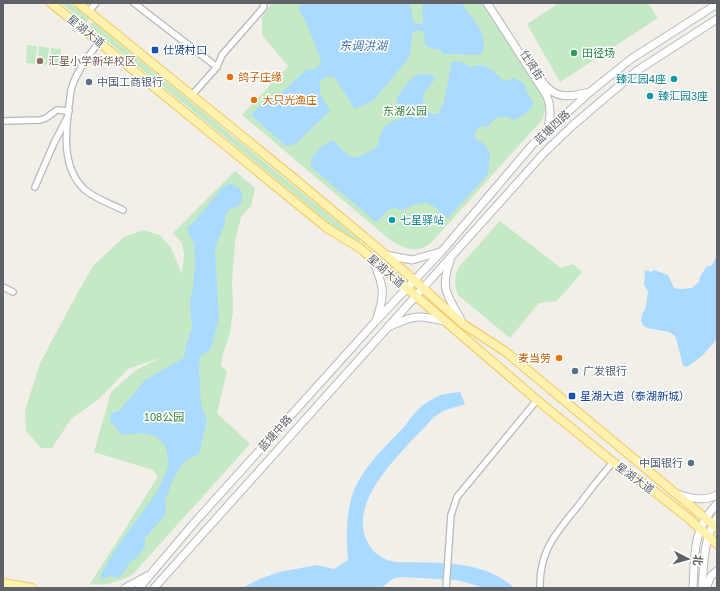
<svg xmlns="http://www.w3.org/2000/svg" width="720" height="591" viewBox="0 0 720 591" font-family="Helvetica,'Noto Sans SC',sans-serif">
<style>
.green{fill:#c5e8c5}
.water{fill:#aadaff}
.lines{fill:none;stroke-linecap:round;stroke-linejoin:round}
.minor-casing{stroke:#b5b8bc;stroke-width:8}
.tertiary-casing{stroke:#b5b8bc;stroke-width:9}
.secondary-casing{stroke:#b6babf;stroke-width:9}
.primary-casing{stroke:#f2c960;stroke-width:10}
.minor{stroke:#fff;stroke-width:5.5}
.tertiary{stroke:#fff;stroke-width:7}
.secondary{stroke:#fff;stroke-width:7}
.primary{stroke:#fff2af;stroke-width:8}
.transit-dot{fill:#1a4fb4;stroke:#fff;stroke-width:1.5}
.leisure-dot{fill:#2e9e5b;stroke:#fff;stroke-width:1.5}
.education-dot{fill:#8d6e63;stroke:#fff;stroke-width:1.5}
.food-dot{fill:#e8710a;stroke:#fff;stroke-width:1.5}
.culture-dot{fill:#0f9aa8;stroke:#fff;stroke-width:1.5}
.service-dot{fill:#5c6f8a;stroke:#fff;stroke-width:1.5}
.labels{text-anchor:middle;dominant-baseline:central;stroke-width:3;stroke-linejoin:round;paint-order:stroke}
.street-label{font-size:11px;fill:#5f6368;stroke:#fff}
.transit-label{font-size:11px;fill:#164399;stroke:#fff;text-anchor:start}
.leisure-label{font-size:11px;fill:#27864d;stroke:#fff;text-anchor:start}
.education-label{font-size:11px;fill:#785e54;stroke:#fff;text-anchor:start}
.food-label{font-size:11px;fill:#c56008;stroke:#fff;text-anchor:start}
.culture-label{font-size:11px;fill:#0d838f;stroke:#fff;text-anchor:start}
.service-label{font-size:11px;fill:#4e5e75;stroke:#fff;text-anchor:start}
.park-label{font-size:11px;fill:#348238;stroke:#fff}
.water-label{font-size:12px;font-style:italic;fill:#4174aa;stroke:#fff}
</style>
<rect width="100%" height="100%" fill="#f1efe8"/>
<g class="green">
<path d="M61,3H70L89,19L86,23Z"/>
<path d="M272,3H483L546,100C546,117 542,121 531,132L431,243C415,255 404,248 389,239L242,115L288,66L262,35V17Z"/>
<path d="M559,3H648L658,18L560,82L527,24Z"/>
<path d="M93,22L360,240L358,242L338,230L89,26Z"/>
<path d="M27,45L37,46L35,64L26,63Z"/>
<path d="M39,46L49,48L47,65L37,64Z"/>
<path d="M51,48L61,49L59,67L49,66Z"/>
<path d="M235,171L255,188L251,206L241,217L235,242L232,281L233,311L230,333L222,357L221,366L227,371L217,413L250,444L132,575C118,582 106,586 90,584L158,477L153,470L94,452L111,392L136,370L162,357L128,369L100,398L71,419L52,448H41L26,431L25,411L40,363L77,294L93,266L124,237L143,230L160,235L171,248L182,274L184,255L182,243L173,233Z"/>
<path d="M500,221L561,268L573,264L582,272L557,301L539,303L510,338L458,295C454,285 455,277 458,268Z"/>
</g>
<g class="water">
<path d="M301,3H409L411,7L413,22L418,24H422L423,21L422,3H461C470,16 492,36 481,54L477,55L443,54L439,49H432L425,45L424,32L417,30L412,33L411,51L408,59L373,101L355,109L334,77H326L320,81V93L330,111L295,144L286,146L251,115L268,97L276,98L307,69L311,70L318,67L321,61L307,24L299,10Z"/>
<path d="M452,61L461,62L471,67L479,65L485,66L495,72L501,79L507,81L513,78L520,81L526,86V92L533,101L532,108L522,116L515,120C500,115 499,114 488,127L480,126C476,130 475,132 475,138L484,144L489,150L490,156L488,174L448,218C426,200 429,199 402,210L392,207L376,222L310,166L312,156L316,154L320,147L325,145L331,140C340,145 344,155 353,157C358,159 376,149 378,145C379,143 379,138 380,136C382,126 391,120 400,119C401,113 395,107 397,101C397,97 401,93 403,89C411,77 418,69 434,76L435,79L423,95V100L426,109L432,114H438L444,102Z"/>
<path d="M231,184C240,185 247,198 239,205C237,207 233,208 230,209L225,216V224L218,239L215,252L219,319L211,349L200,357L199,370L201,403L207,421L199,454L185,461L174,477L165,501L166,509L165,515L145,538V547L137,557L129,563L125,571L118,578L111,576L101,579L102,572L117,547L157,492L168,468V457L165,446L157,437L144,433L122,435L110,421L111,413L119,411L145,380L184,358L186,345L192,328L190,302L193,288L195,263L194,244L187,228L192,224L224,186Z"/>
<path d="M717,256V339L702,356L687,367L683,366L676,338L674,335L669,332L647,328L643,325L641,321L642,315L646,307L648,291L644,285L645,270L651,272L654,270L668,275L674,288L681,289L692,288L699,282L700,277L706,267L712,265Z"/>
<path d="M460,392L465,404L443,411L434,417C409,445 346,499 367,541C373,553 381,559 395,562C434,563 484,559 514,588H485L457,580L403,577L394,578L381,588H304L297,587L288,588H242L260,579L279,572L317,565L334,569L348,560C346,541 346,512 353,493C363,467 384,448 403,428C411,418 419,406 431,400C440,394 449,393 460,392Z"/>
</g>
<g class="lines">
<defs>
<g id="minor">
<path d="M134,3L217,67L192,95"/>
<path d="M89,11L96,3"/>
<path d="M99,42C88,57 76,72 71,90C67,122 58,165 85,190C96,199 111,204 123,210"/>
<path d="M217,67L222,55L264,7L263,3"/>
<path d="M3,121L40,120L46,118L57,110L69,111"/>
<path d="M35,187L54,143L67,118"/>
<path d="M3,287L13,292"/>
<path d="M446,588L451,515L457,497L537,400"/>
<path d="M540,588C539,551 556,533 578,506C589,491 601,476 613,462"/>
</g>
<g id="tertiary">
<path d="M487,3L547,96C552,109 550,118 547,132"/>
<path d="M542,81C554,100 571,97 590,92"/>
</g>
<g id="secondary">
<path d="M386,255L412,260L440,252"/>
<path d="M373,260C383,285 386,292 377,318"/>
<path d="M450,261C439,290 449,297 462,322"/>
<path d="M388,327C414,316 415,314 444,321"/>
<path d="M677,494C690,498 703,502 717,495"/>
<path d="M125,588L147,576"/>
<path d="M139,588L194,523L375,322L442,251L533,144L590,92L631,59L717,4"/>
<path d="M154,588L544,153L573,125L638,70L717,19"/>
<path d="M693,588C695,554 692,530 717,504"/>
<path d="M702,588C704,565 703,538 717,518"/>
<path d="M706,588L711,576L717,571"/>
</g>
<g id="primary">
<path d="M51,3L327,228L360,248L537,400L613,462L650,488L687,517L717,544"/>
<path d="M78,3L290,175L386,255L463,324L506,352L717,528"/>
<path d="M3,583L32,588"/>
</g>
</defs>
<use href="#minor" class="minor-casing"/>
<use href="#tertiary" class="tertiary-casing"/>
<use href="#secondary" class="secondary-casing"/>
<use href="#primary" class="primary-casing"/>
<use href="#minor" class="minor"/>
<use href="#tertiary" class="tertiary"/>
<use href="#secondary" class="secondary"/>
<use href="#primary" class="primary"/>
</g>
<g class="transit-dot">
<rect x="151" y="46" width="8" height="8" rx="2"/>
<rect x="568" y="392" width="8" height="8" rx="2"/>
</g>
<circle class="leisure-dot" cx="574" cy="53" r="4"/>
<circle class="education-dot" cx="40" cy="61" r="4"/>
<g class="food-dot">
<circle cx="230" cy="77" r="4"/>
<circle cx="254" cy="100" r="4"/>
<circle cx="559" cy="358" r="4"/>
</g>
<g class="culture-dot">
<circle cx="674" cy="79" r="4"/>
<circle cx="650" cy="96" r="4"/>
<circle cx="392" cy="220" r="4"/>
</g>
<g class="service-dot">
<circle cx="89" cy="82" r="4"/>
<circle cx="575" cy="371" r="4"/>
<circle cx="691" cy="463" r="4"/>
</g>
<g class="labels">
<g class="street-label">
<text transform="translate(86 31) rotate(39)">星湖大道</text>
<text transform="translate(532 65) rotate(57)">仕贤街</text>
<text transform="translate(552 127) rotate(-43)">蓝塘四路</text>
<text transform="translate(386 271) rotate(41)">星湖大道</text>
<text transform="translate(275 433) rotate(-48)">蓝塘中路</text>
<text transform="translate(635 478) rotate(36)">星湖大道</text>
</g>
<g class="transit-label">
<text x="163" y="50">仕贤村口</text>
<text x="580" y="396">星湖大道（泰湖新城）</text>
</g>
<g class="leisure-label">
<text x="582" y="53">田径场</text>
</g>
<g class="education-label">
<text x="48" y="61">汇星小学新华校区</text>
</g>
<g class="food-label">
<text x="238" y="77">鸽子庄缘</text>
<text x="262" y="100">大只光渔庄</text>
<text x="551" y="358" text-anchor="end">麦当劳</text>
</g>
<g class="culture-label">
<text x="666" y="79" text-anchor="end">臻汇园4座</text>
<text x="658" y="96">臻汇园3座</text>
<text x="400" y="220">七星驿站</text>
</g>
<g class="service-label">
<text x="97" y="82">中国工商银行</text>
<text x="583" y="371">广发银行</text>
<text x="683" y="463" text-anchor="end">中国银行</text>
</g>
<g class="park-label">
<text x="405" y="111">东湖公园</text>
<text x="164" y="417">108公园</text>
</g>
<g class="water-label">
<text x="363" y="46">东调洪湖</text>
</g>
</g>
<rect width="720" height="591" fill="none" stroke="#5f6368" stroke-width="8"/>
<g transform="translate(688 559) rotate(96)" stroke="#ffffff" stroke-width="3" paint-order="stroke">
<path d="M0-3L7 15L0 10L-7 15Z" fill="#5f6368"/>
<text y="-6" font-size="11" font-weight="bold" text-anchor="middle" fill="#5f6368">北</text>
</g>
</svg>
